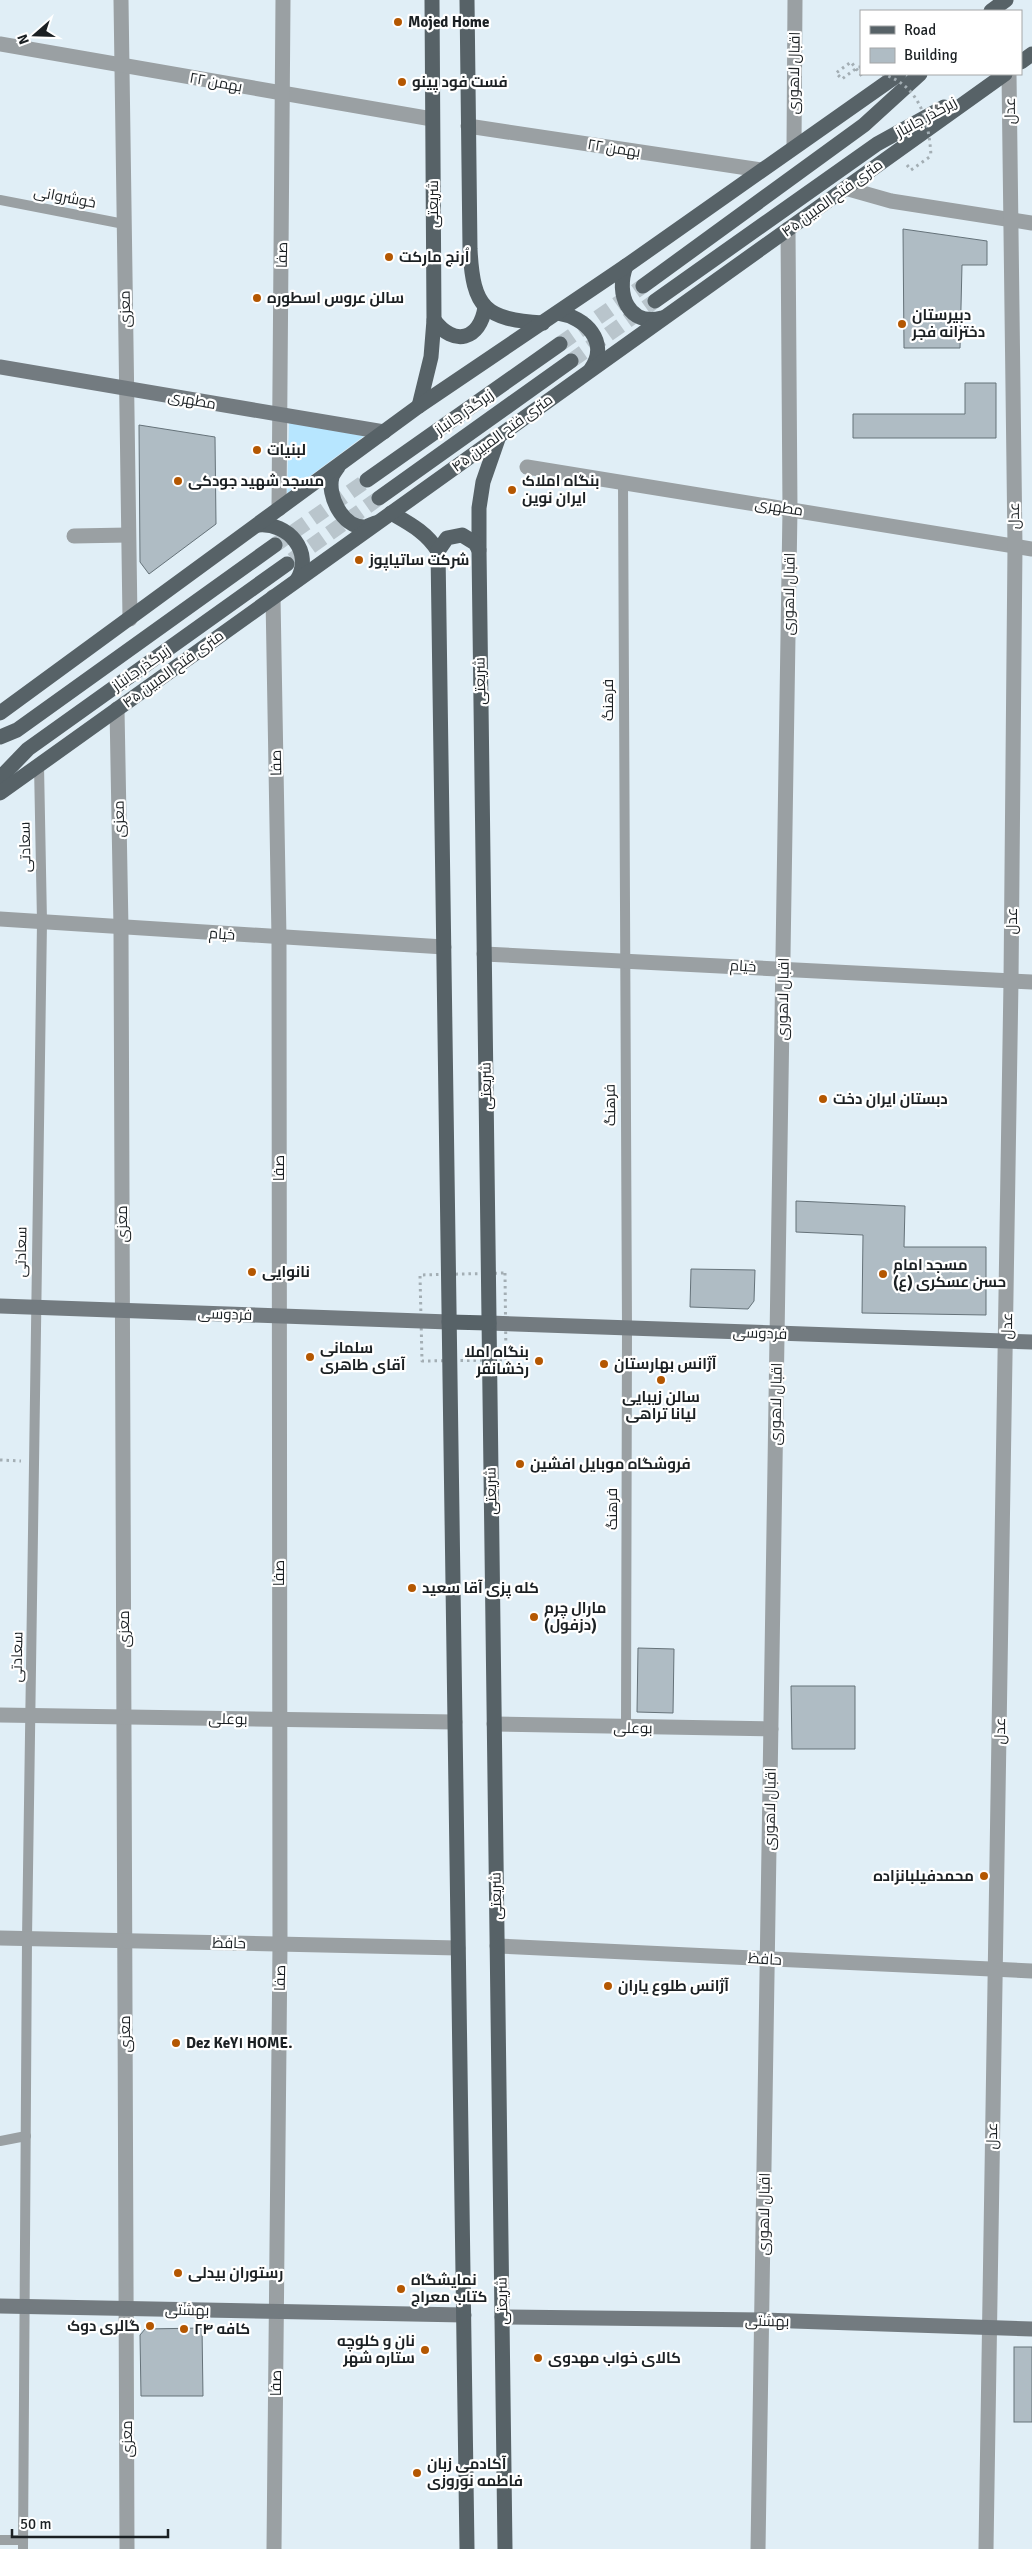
<svg xmlns="http://www.w3.org/2000/svg" width="1032" height="2549" viewBox="0 0 1032 2549" font-family="Signika,Cairo,sans-serif">
<style>
.green{fill:#b7e6ff}
.building{fill:#afbcc4;stroke:#657279}
.lines{fill:none;stroke-linecap:round;stroke-linejoin:round}
.primary-tunnel{stroke:#b9c5cc;stroke-width:15;stroke-dasharray:15 8;stroke-linecap:butt}
.path{stroke:#a3aeb4;stroke-width:3;stroke-dasharray:2.5 4;stroke-linecap:butt}
.lane{stroke:#9aa0a3;stroke-width:10}
.street{stroke:#9aa0a3;stroke-width:15}
.secondary{stroke:#737b80;stroke-width:15}
.primary{stroke:#576267;stroke-width:15}
.path-bridge{stroke:#a3aeb4;stroke-width:3;stroke-dasharray:2.5 4;stroke-linecap:butt}
.poi-dot{fill:#b45701;stroke:#fff;stroke-width:2}
.labels{text-anchor:middle;dominant-baseline:central;stroke-width:4.5;stroke-linejoin:round;paint-order:stroke}
.poi-label{font-size:15px;font-weight:bold;fill:#1b2023;stroke:#fff;text-anchor:start}
.street-label{font-size:15px;fill:#1b2023;stroke:#fff}
</style>
<rect width="100%" height="100%" fill="#e0eef6"/>
<path class="green" d="M289,423L364,436L287,493Z"/>
<g class="building">
<path d="M903,229L987,241V265H962L960,348H904Z"/>
<path d="M965,383H996V438H853V414H965Z"/>
<path d="M139,425L215,437L216,524L149,574L140,562Z"/>
<path d="M796,1201L905,1206L904,1247H986V1315L862,1313L863,1235L796,1232Z"/>
<path d="M691,1269L755,1270L754,1301L748,1309L690,1307Z"/>
<path d="M638,1648L674,1649L673,1713L637,1712Z"/>
<path d="M791,1686H855V1749H792Z"/>
<path d="M202,2328L203,2396H141L140,2335L145,2329Z"/>
<rect x="1014" y="2347" width="18" height="75"/>
</g>
<g class="lines">
<g class="primary-tunnel">
<path d="M560,344L643,286"/>
<path d="M571,361L655,301"/>
<path d="M275,545L367,480"/>
<path d="M292,560L379,498"/>
</g>
<g class="path">
<path d="M861,67H858L842,79L836,73L851,62L864,79"/>
<path d="M907,165L911,170L931,156"/>
<path d="M505,1273L506,1360L422,1361L420,1275Z"/>
<path d="M0,1460L21,1461"/>
</g>
<g class="lane">
<path d="M0,200L124,224"/>
<path d="M623,481L627,1329L626,1728"/>
<path d="M0,2141L26,2136"/>
<path d="M0,2540H23"/>
<path d="M23,2549L27,1939L42,922L39,765"/>
</g>
<g class="street">
<path d="M121,0L130,619"/>
<path d="M0,44L432,119"/>
<path d="M468,126L761,170"/>
<path d="M794,147L795,0"/>
<path d="M845,188L891,201L1032,223"/>
<path d="M527,467L1032,549"/>
<path d="M279,509L283,0"/>
<path d="M74,536L128,535"/>
<path d="M273,597L279,938L280,1944L274,2549"/>
<path d="M117,709L121,928L127,2549"/>
<path d="M0,919L444,947"/>
<path d="M484,954L1032,982"/>
<path d="M0,1715L455,1722"/>
<path d="M494,1724L771,1729"/>
<path d="M0,1938L458,1948"/>
<path d="M497,1946L1032,1971"/>
<path d="M758,2549L790,509L788,229"/>
<path d="M986,2549L1011,981L1015,546L1009,74"/>
</g>
<g class="secondary">
<path d="M0,367L384,432"/>
<path d="M0,1306L449,1322"/>
<path d="M489,1323L1032,1342"/>
<path d="M0,2306L464,2315"/>
<path d="M502,2317L763,2320L1032,2329"/>
</g>
<g class="primary">
<path d="M467,0L470,249C473,309 485,319 543,323"/>
<path d="M991,11L1006,0"/>
<path d="M1021,62L1032,54"/>
<path d="M626,266C615,294 629,327 662,318"/>
<path d="M643,286L864,125L920,74"/>
<path d="M655,301L877,144L944,107"/>
<path d="M558,313C585,317 610,342 591,369"/>
<path d="M434,320C454,347 480,340 485,307"/>
<path d="M419,406L431,357L434,320L432,0"/>
<path d="M499,436L483,482L479,508V550L505,2549"/>
<path d="M338,467C336,470 333,474 332,477C327,495 342,527 364,527C367,527 372,524 375,523"/>
<path d="M367,480L560,344"/>
<path d="M379,498L571,361"/>
<path d="M391,513C410,524 426,532 438,551L467,2549"/>
<path d="M258,525C288,522 314,552 297,580"/>
<path d="M438,551L447,538L462,535L475,543L479,550"/>
<path d="M0,713L419,406L626,266L899,74"/>
<path d="M0,737L17,730L275,545"/>
<path d="M0,778L28,749L287,564"/>
<path d="M0,793L1005,74"/>
<path d="M449,1322L489,1323"/>
</g>
<path class="path-bridge" d="M882,74C920,85 929,121 931,156"/>
</g>
<g class="poi-dot">
<circle cx="398" cy="22" r="5"/>
<circle cx="402" cy="82" r="5"/>
<circle cx="389" cy="257" r="5"/>
<circle cx="257" cy="298" r="5"/>
<circle cx="902" cy="324" r="5"/>
<circle cx="257" cy="450" r="5"/>
<circle cx="178" cy="481" r="5"/>
<circle cx="512" cy="490" r="5"/>
<circle cx="359" cy="560" r="5"/>
<circle cx="823" cy="1099" r="5"/>
<circle cx="252" cy="1272" r="5"/>
<circle cx="883" cy="1274" r="5"/>
<circle cx="310" cy="1357" r="5"/>
<circle cx="539" cy="1361" r="5"/>
<circle cx="604" cy="1364" r="5"/>
<circle cx="661" cy="1380" r="5"/>
<circle cx="520" cy="1464" r="5"/>
<circle cx="412" cy="1588" r="5"/>
<circle cx="534" cy="1617" r="5"/>
<circle cx="984" cy="1876" r="5"/>
<circle cx="608" cy="1986" r="5"/>
<circle cx="176" cy="2043" r="5"/>
<circle cx="178" cy="2273" r="5"/>
<circle cx="401" cy="2289" r="5"/>
<circle cx="150" cy="2326" r="5"/>
<circle cx="184" cy="2329" r="5"/>
<circle cx="425" cy="2350" r="5"/>
<circle cx="538" cy="2358" r="5"/>
<circle cx="417" cy="2473" r="5"/>
</g>
<g class="labels">
<g class="poi-label">
<text x="408" y="22">Mojed Home</text>
<text x="412" y="82">فست فود پینو</text>
<text x="399" y="257">اُرنج مارکت</text>
<text x="267" y="298">سالن عروس اسطوره</text>
<text x="912" y="315">دبیرستان<tspan x="912" dy="17">دخترانه فجر</tspan></text>
<text x="267" y="450">لبنیات</text>
<text x="188" y="481">مسجد شهید جودکی</text>
<text x="522" y="481">بنگاه املاک<tspan x="522" dy="17">ایران نوین</tspan></text>
<text x="369" y="560">شرکت ساتیاپوز</text>
<text x="833" y="1099">دبستان ایران دخت</text>
<text x="893" y="1265">مسجد امام<tspan x="893" dy="17">حسن عسکری (ع)</tspan></text>
<text x="262" y="1272">نانوایی</text>
<text x="320" y="1348">سلمانی<tspan x="320" dy="17">آقای طاهری</tspan></text>
<text x="529" y="1352" text-anchor="end">بنگاه املا<tspan x="529" dy="17">رخشانفر</tspan></text>
<text x="614" y="1364">آژانس بهارستان</text>
<text x="661" y="1397" text-anchor="middle">سالن زیبایی<tspan x="661" dy="17">لیانا تراهی</tspan></text>
<text x="530" y="1464">فروشگاه موبایل افشین</text>
<text x="422" y="1588">کله پزی آقا سعید</text>
<text x="544" y="1608">مارال چرم<tspan x="544" dy="17">(دزفول)</tspan></text>
<text x="974" y="1876" text-anchor="end">محمدفيلبانزاده</text>
<text x="618" y="1986">آژانس طلوع یاران</text>
<text x="186" y="2043">Dez KeY۱ HOME.</text>
<text x="188" y="2273">رستوران بیدلی</text>
<text x="411" y="2280">نمایشگاه<tspan x="411" dy="17">کتاب معراج</tspan></text>
<text x="140" y="2326" text-anchor="end">گالری دوک</text>
<text x="194" y="2329">کافه ۲۴</text>
<text x="415" y="2341" text-anchor="end">نان و کلوچه<tspan x="415" dy="17">ستاره شهر</tspan></text>
<text x="548" y="2358">کالای خواب مهدوی</text>
<text x="427" y="2464">آکادمی زبان<tspan x="427" dy="17">فاطمه نوروزی</tspan></text>
</g>
<g class="street-label">
<text transform="translate(794 73) rotate(-89)">اقبال لاهوری</text>
<text transform="translate(216 82) rotate(10)">۲۲ بهمن</text>
<text transform="translate(1010 111) rotate(-91)">عدل</text>
<text transform="translate(926 117) rotate(-29)">زیرگذر جانباز</text>
<text transform="translate(614 148) rotate(9)">۲۲ بهمن</text>
<text transform="translate(65 197) rotate(11)">خوشروانی</text>
<text transform="translate(832 198) rotate(-36)">۴۵ متری فتح المبین</text>
<text transform="translate(433 204) rotate(-90)">شریعتی</text>
<text transform="translate(282 255) rotate(-89)">صفا</text>
<text transform="translate(125 309) rotate(-91)">معزی</text>
<text transform="translate(192 400) rotate(10)">مطهری</text>
<text transform="translate(464 412) rotate(-35)">زیرگذر جانباز</text>
<text transform="translate(502 433) rotate(-36)">۴۵ متری فتح المبین</text>
<text transform="translate(779 507) rotate(9)">مطهری</text>
<text transform="translate(1014 516) rotate(-91)">عدل</text>
<text transform="translate(789 594) rotate(-89)">اقبال لاهوری</text>
<text transform="translate(141 668) rotate(-35)">زیرگذر جانباز</text>
<text transform="translate(173 669) rotate(-36)">۴۵ متری فتح المبین</text>
<text transform="translate(480 681) rotate(-91)">شریعتی</text>
<text transform="translate(608 700) rotate(-90)">فرهنگ</text>
<text transform="translate(276 763) rotate(-91)">صفا</text>
<text transform="translate(119 819) rotate(-91)">معزی</text>
<text transform="translate(25 847) rotate(-91)">سعادتی</text>
<text transform="translate(1012 921) rotate(-90)">عدل</text>
<text transform="translate(222 934) rotate(4)">خیام</text>
<text transform="translate(743 966) rotate(3)">خیام</text>
<text transform="translate(783 999) rotate(-89)">اقبال لاهوری</text>
<text transform="translate(486 1086) rotate(-91)">شریعتی</text>
<text transform="translate(610 1105) rotate(-91)">فرهنگ</text>
<text transform="translate(279 1168) rotate(-90)">صفا</text>
<text transform="translate(122 1224) rotate(-90)">معزی</text>
<text transform="translate(21 1252) rotate(-89)">سعادتی</text>
<text transform="translate(225 1314) rotate(2)">فردوسی</text>
<text transform="translate(1007 1326) rotate(-89)">عدل</text>
<text transform="translate(760 1333) rotate(2)">فردوسی</text>
<text transform="translate(776 1404) rotate(-89)">اقبال لاهوری</text>
<text transform="translate(491 1491) rotate(-91)">شریعتی</text>
<text transform="translate(612 1509) rotate(-90)">فرهنگ</text>
<text transform="translate(279 1573) rotate(-90)">صفا</text>
<text transform="translate(124 1629) rotate(-90)">معزی</text>
<text transform="translate(17 1657) rotate(-89)">سعادتی</text>
<text transform="translate(228 1719) rotate(1)">بوعلی</text>
<text transform="translate(633 1728) rotate(1)">بوعلی</text>
<text transform="translate(1000 1731) rotate(-89)">عدل</text>
<text transform="translate(770 1809) rotate(-89)">اقبال لاهوری</text>
<text transform="translate(496 1896) rotate(-91)">شریعتی</text>
<text transform="translate(229 1943) rotate(1)">حافظ</text>
<text transform="translate(765 1959) rotate(3)">حافظ</text>
<text transform="translate(280 1978) rotate(-89)">صفا</text>
<text transform="translate(125 2034) rotate(-90)">معزی</text>
<text transform="translate(992 2136) rotate(-89)">عدل</text>
<text transform="translate(764 2214) rotate(-89)">اقبال لاهوری</text>
<text transform="translate(502 2301) rotate(-91)">شریعتی</text>
<text transform="translate(187 2310) rotate(1)">بهشتی</text>
<text transform="translate(767 2321) rotate(1)">بهشتی</text>
<text transform="translate(276 2383) rotate(-90)">صفا</text>
<text transform="translate(127 2439) rotate(-90)">معزی</text>
</g>
</g>
<rect x="860" y="10" width="162" height="65" fill="#ffffff" stroke="#a4a6a7"/>
<rect x="870" y="26" width="25" height="8" fill="#576267" stroke="#a4a6a7"/>
<text x="904" y="35" font-size="15" fill="#1b2023">Road</text>
<rect x="870" y="48" width="25" height="15" fill="#afbcc4" stroke="#a4a6a7"/>
<text x="904" y="60" font-size="15" fill="#1b2023">Building</text>
<g transform="translate(35 35) rotate(250)" stroke="#ffffff" stroke-width="4" paint-order="stroke">
<path d="M0-4L9 19L0 12L-9 19Z" fill="#1b2023"/>
<text y="-8" font-size="14" font-weight="bold" text-anchor="middle" fill="#1b2023">N</text>
</g>
<path d="M12 2529v8h156v-8" fill="none" stroke="#1b2023" stroke-width="2.5"/>
<text x="20" y="2529" font-size="15" fill="#1b2023" stroke="#ffffff" stroke-width="4" paint-order="stroke">50 m</text>
</svg>
